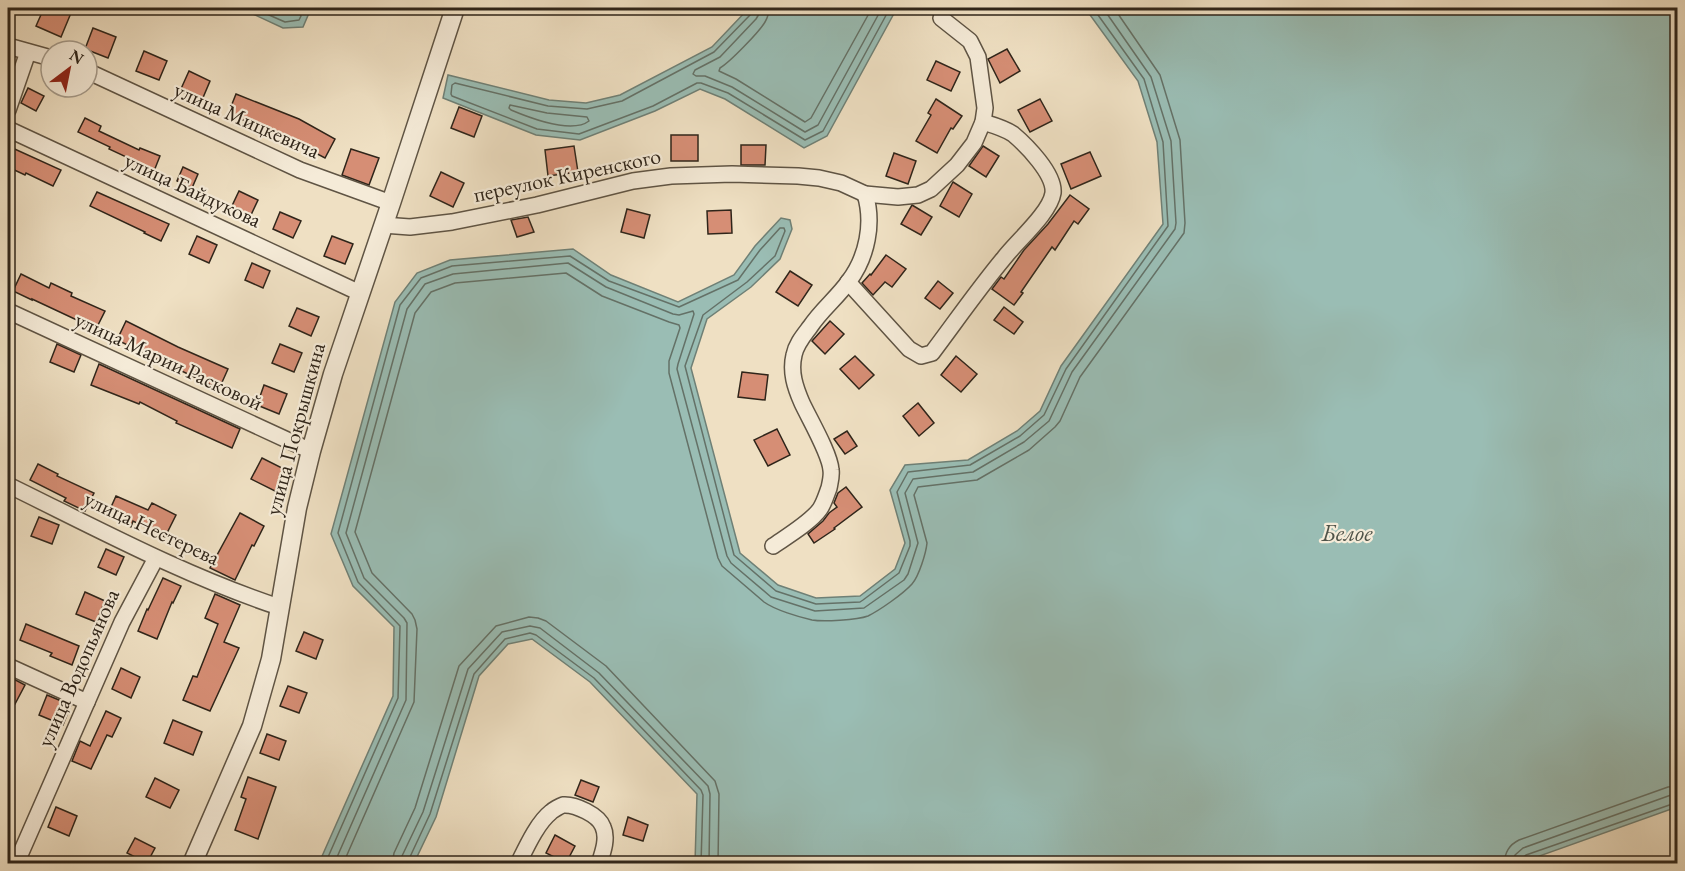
<svg xmlns="http://www.w3.org/2000/svg" width="1685" height="871" viewBox="0 0 1685 871" font-family="'EB Garamond',serif">
<style>
.water{fill:#9abdb4;stroke:#6f8076;stroke-width:1.5}
.lines{fill:none;stroke-linecap:round;stroke-linejoin:round}
.shore{stroke:#647167;stroke-width:1.5}
.building{fill:#d68e75;stroke:#2f251a;stroke-width:1.5}
.minor-casing{stroke:#5f5444;stroke-width:18}
.tertiary-casing{stroke:#5f5444;stroke-width:21}
.minor{stroke:#f5ebd8;stroke-width:15}
.tertiary{stroke:#f5ebd8;stroke-width:18}
.labels{text-anchor:middle;dominant-baseline:central;stroke-width:4.5;stroke-linejoin:round;paint-order:stroke}
.street-label{font-size:22px;fill:#2f251a;stroke:#f5ebd8}
.water-label{font-size:24px;font-style:italic;fill:#4f5348;stroke:#f5ebd8}
</style>
<rect width="100%" height="100%" fill="#efe0c3"/>
<filter id="stains"><feTurbulence type="fractalNoise" baseFrequency=".00333" numOctaves="4"/><feColorMatrix values="0 0 0 0 .2 0 0 0 0 .09 0 0 0 0 .02 0 0 0 .5 -.17"/></filter>
<radialGradient id="worn" r=".72"><stop offset=".6" stop-color="#630" stop-opacity="0"/><stop offset="1" stop-color="#630" stop-opacity=".3"/></radialGradient>
<g class="water">
<path d="M235,8H299L309,13L303,27L283,28L240,8Z"/>
<path d="M749,8H897L827,136L804,148L725,99L700,89L655,111L580,140L536,135L443,98L448,75L549,100L586,103L620,95L712,47Z"/>
<path d="M1085,8H1677V807L1520,863H695L697,794L590,682L532,639L508,644L479,676L436,817L414,863H319L393,696L394,627L353,586L331,534L395,302L417,273L450,260L573,249L611,275L678,302L734,275L755,246L781,218L790,220L792,229L780,259L751,287L707,319L691,368L740,553L778,585L816,598L860,596L895,569L905,543L890,490L905,465L968,460L1017,431L1040,411L1061,366L1163,224L1157,142L1138,81Z"/>
</g>
<g class="lines">
<g class="shore">
<path d="M253,8L285,22L299,20L301,16L298,8"/>
<path d="M752,8L751,14L714,52L622,101L587,109L548,106L455,83L452,85L451,94L452,96L537,129L579,134L653,106L697,83H701L728,93L805,140L823,131L890,8"/>
<path d="M760,8L759,14L756,19L720,57L695,70L693,74L696,76H705L732,87L805,132L818,125L882,8"/>
<path d="M769,8C769,13 768,17 765,22C759,32 730,62 720,68L719,71L736,79L805,122L811,118L872,8"/>
<path d="M510,105L547,113L587,117L589,121C572,134 530,118 511,110L509,108Z"/>
<path d="M325,864L398,698L400,626L358,582L338,533L400,305L421,278L452,266L570,256L609,281L679,307L738,280L760,250L780,228H784L785,231L775,256L747,282L703,315L685,366L734,555L776,591L816,604L860,602L863,600L899,573L910,546V541L897,492L908,472L970,465L1020,436L1044,415L1066,369L1168,226L1163,142L1144,79L1093,8"/>
<path d="M334,864L406,700L407,623L404,618L364,578L346,533L407,309L425,284L453,274L568,263L606,287L673,314L679,315L693,311L694,314L678,364L677,369L727,556L731,563L771,597L815,611L864,608L904,580L908,574L918,543L905,493L913,479L973,472L1024,442L1049,421L1072,372L1175,229L1176,223L1171,141L1151,77L1103,8"/>
<path d="M343,864L414,702L417,629L415,620L412,614L372,573L355,532L415,313L431,292L455,283L566,273L602,296L669,322L679,325L680,328L669,361V373L718,558L722,566L764,602C775,610 799,617 812,620C823,622 857,620 868,616C880,610 903,594 912,584C919,576 926,553 927,543L914,495L918,487L977,480L1029,450L1055,427L1060,421L1080,377L1184,233L1185,223L1180,140L1160,75L1114,8"/>
<path d="M392,864L394,853L415,808L459,666L496,626L529,617L538,618L546,621L606,666L715,781L719,794L718,864"/>
<path d="M401,864L402,856L423,812L468,669L502,632L530,626L540,628L599,673L708,786L710,794L709,864"/>
<path d="M409,864V859L430,814L474,674L505,639L530,633L536,635L594,678L701,790L703,795L701,864"/>
<path d="M1504,864C1505,852 1509,845 1519,840L1668,787L1678,786"/>
<path d="M1513,864L1515,855L1523,848L1671,795H1678"/>
<path d="M1521,864L1522,858L1526,855L1678,802"/>
</g>
</g>
<g class="building">
<path d="M44,8H58L71,13L61,37L36,26Z"/>
<path d="M93,28L116,37L108,58L85,49Z"/>
<path d="M1007,49L1020,71L1000,83L988,59Z"/>
<path d="M144,51L167,61L159,80L136,71Z"/>
<path d="M936,61L960,72L951,91L927,80Z"/>
<path d="M189,71L210,81L202,100L180,91Z"/>
<path d="M28,88L44,96L36,111L21,103Z"/>
<path d="M236,94L299,119L335,139L325,158L304,147L305,145L228,114Z"/>
<path d="M936,99L962,116L953,129L951,128L937,153L916,141L931,115L928,113Z"/>
<path d="M1040,99L1052,121L1030,132L1018,110Z"/>
<path d="M459,107L482,116L474,137L451,128Z"/>
<path d="M85,118L101,126L99,131L139,150L140,148L160,156L154,171L134,163L135,161L109,149L110,147L78,132Z"/>
<rect x="671" y="135" width="27" height="26"/>
<path d="M741,145H766L765,165H741Z"/>
<path d="M8,146L61,170L53,186L26,173L25,175L8,167Z"/>
<path d="M574,146L578,172L548,176L545,150Z"/>
<path d="M983,146L999,156L986,177L969,166Z"/>
<path d="M351,149L379,158L369,185L342,175Z"/>
<path d="M1090,152L1101,176L1071,189L1061,164Z"/>
<path d="M894,153L916,161L908,184L886,176Z"/>
<path d="M183,167L198,174L192,188L177,181Z"/>
<path d="M441,172L464,183L453,207L430,196Z"/>
<path d="M953,182L972,194L959,217L940,206Z"/>
<path d="M239,191L258,200L250,217L231,208Z"/>
<path d="M97,192L169,224L161,241L144,233L145,232L90,206Z"/>
<path d="M1070,195L1089,209L1078,224L1074,221L1055,250L1052,247L1021,292L1023,293L1014,305L992,289L1001,277L1004,279L1024,250L1048,224Z"/>
<path d="M912,205L932,217L921,235L901,224Z"/>
<path d="M627,209L650,215L644,238L621,232Z"/>
<path d="M731,210L732,233L708,234L707,211Z"/>
<path d="M280,212L301,221L293,238L273,229Z"/>
<path d="M528,217L534,232L517,237L511,220Z"/>
<path d="M197,236L217,245L209,263L189,254Z"/>
<path d="M332,236L353,244L345,264L324,256Z"/>
<path d="M886,255L906,269L892,287L885,282L873,295L862,283L870,274L871,275Z"/>
<path d="M252,263L270,271L263,288L245,280Z"/>
<path d="M790,271L812,285L798,306L776,292Z"/>
<path d="M21,274L49,288L51,283L72,293L71,296L105,311L96,329L32,299V300L13,291Z"/>
<path d="M938,281L953,293L940,309L925,298Z"/>
<path d="M1004,307L1023,322L1014,334L994,320Z"/>
<path d="M297,308L319,317L311,336L289,326Z"/>
<path d="M126,321L178,347L228,369L219,389L117,340Z"/>
<path d="M830,321L844,334L825,354L812,341Z"/>
<path d="M57,344L81,355L74,372L50,362Z"/>
<path d="M280,344L302,353L294,372L272,363Z"/>
<path d="M855,356L874,375L859,389L840,369Z"/>
<path d="M956,356L977,374L961,392L941,375Z"/>
<path d="M99,364L240,429L232,448L176,423L177,421L140,402L139,404L91,385Z"/>
<path d="M742,372L768,375L765,400L738,397Z"/>
<path d="M264,385L287,394L279,414L257,405Z"/>
<path d="M918,403L934,423L919,436L903,416Z"/>
<path d="M777,429L790,455L768,466L754,440Z"/>
<path d="M847,431L857,446L845,454L834,439Z"/>
<path d="M262,458L288,471L277,492L251,479Z"/>
<path d="M38,464L58,474L57,476L94,493L85,511L64,501L66,498L30,480Z"/>
<path d="M846,487L862,507L834,528L835,529L814,543L808,534L823,521L829,513L837,507L834,503L838,493Z"/>
<path d="M116,496L148,510L152,503L176,515L165,537L133,521L131,527L107,516Z"/>
<path d="M240,513L264,526L254,546L252,545L235,580L210,568Z"/>
<path d="M39,517L59,525L52,544L31,536Z"/>
<path d="M106,549L124,557L116,575L98,567Z"/>
<path d="M163,578L181,586L173,603L172,602L157,639L138,631L147,609L148,610Z"/>
<path d="M85,592L105,601L96,622L76,614Z"/>
<path d="M215,594L240,605L224,642L239,648L210,711L183,700L193,676L197,677L218,624L205,618Z"/>
<path d="M26,624L79,646L72,665L50,656L52,653L20,640Z"/>
<path d="M304,632L323,640L316,659L296,651Z"/>
<path d="M121,668L140,677L131,698L112,689Z"/>
<path d="M8,676L25,685L15,704L8,700Z"/>
<path d="M288,686L307,693L299,713L280,706Z"/>
<path d="M47,695L71,705L63,725L39,715Z"/>
<path d="M106,711L121,718L112,737L107,735L91,769L72,761L80,741L90,746Z"/>
<path d="M173,720L202,732L193,755L164,743Z"/>
<path d="M267,734L286,741L279,760L260,753Z"/>
<path d="M248,777L276,787L258,839L235,830L246,799L241,797Z"/>
<path d="M155,778L179,790L170,808L146,797Z"/>
<path d="M581,780L599,787L593,802L575,795Z"/>
<path d="M56,807L77,816L69,836L48,827Z"/>
<path d="M628,817L648,825L643,841L623,835Z"/>
<path d="M555,835L575,846L566,863L546,853Z"/>
<path d="M135,838L155,848L147,863L127,853Z"/>
</g>
<g class="lines">
<defs>
<g id="minor">
<path d="M8,46L51,58"/>
<path d="M87,71L300,170L391,203"/>
<path d="M8,110L28,52"/>
<path d="M8,129L360,293"/>
<path d="M383,225L410,227L452,222L537,205L633,181L671,176L732,174L798,176L819,178L841,183L865,194L898,197L918,195L931,189L957,165L974,143L983,122L985,108L978,57L970,41L941,18"/>
<path d="M848,282L909,349L921,356L932,353C956,321 979,288 1004,258C1017,241 1050,213 1053,193C1055,174 1026,145 1013,134C1004,128 993,125 983,122"/>
<path d="M8,311L311,451"/>
<path d="M8,485C96,528 185,576 279,607"/>
<path d="M773,546C786,537 811,522 820,509C824,503 826,496 829,488C830,483 832,476 831,470C830,454 810,420 802,403C795,387 790,372 794,355C796,344 804,335 810,327C821,310 837,298 849,281C867,257 874,223 865,194"/>
<path d="M8,666L87,702"/>
<path d="M16,864L122,622L156,558"/>
<path d="M518,864C526,848 537,823 551,812C553,810 560,806 563,805C575,804 599,815 603,827C608,838 603,852 599,864"/>
</g>
<g id="tertiary">
<path d="M8,859L18,864"/>
<path d="M192,864L252,726L271,659L297,508L311,451L333,374L391,203L455,8"/>
</g>
</defs>
<use href="#minor" class="minor-casing"/>
<use href="#tertiary" class="tertiary-casing"/>
<use href="#minor" class="minor"/>
<use href="#tertiary" class="tertiary"/>
</g>
<g class="labels">
<g class="street-label">
<text transform="translate(247 120) rotate(24)">улица Мицкевича</text>
<text transform="translate(567 175) rotate(-12)">переулок Киренского</text>
<text transform="translate(193 190) rotate(25)">улица Байдукова</text>
<text transform="translate(169 361) rotate(25)">улица Марии Расковой</text>
<text transform="translate(295 429) rotate(-75)">улица Покрышкина</text>
<text transform="translate(152 528) rotate(25)">улица Нестерева</text>
<text transform="translate(78 668) rotate(-66)">улица Водопьянова</text>
</g>
<g class="water-label">
<text x="1347" y="532">Белое</text>
</g>
</g>
<rect width="1685" height="871" fill="none" stroke="#efe0c3" stroke-width="30"/>
<rect x="9" y="9" width="1667" height="853" fill="none" stroke="#2f251a" stroke-width="3"/>
<rect x="15" y="15" width="1655" height="841" fill="none" stroke="#2f251a" stroke-width="1.5"/>
<g transform="translate(69 69) rotate(32)"><circle r="28" fill="#f5ebd8" stroke="#a69c8c" stroke-width="1.5"/>
<path d="M0-4.5L10 22L0 15L-10 22Z" fill="#8f2418"/>
<text y="-9" font-size="16" font-weight="bold" text-anchor="middle" fill="#2f251a">N</text>
</g>
<rect width="100%" height="100%" filter="url(#stains)"/>
<rect width="100%" height="100%" fill="url(#worn)"/>
</svg>
